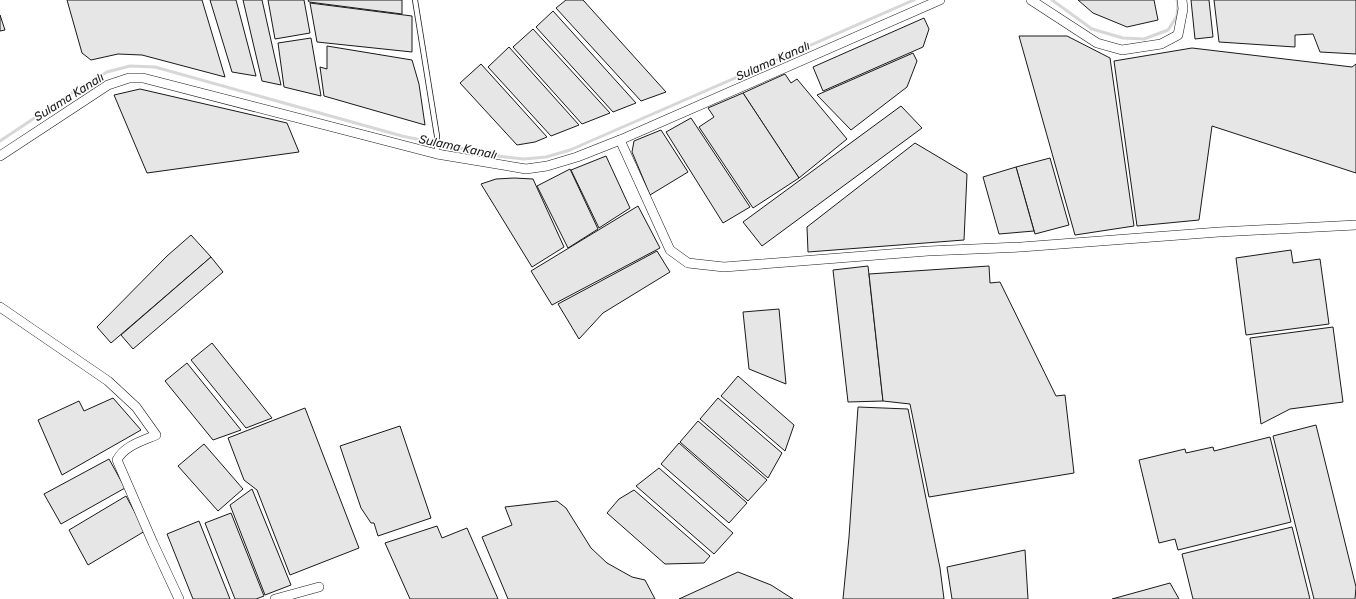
<svg xmlns="http://www.w3.org/2000/svg" width="1356" height="599" viewBox="0 0 1356 599" font-family="Rubik,sans-serif">
<style>
.lines{fill:none;stroke-linecap:round;stroke-linejoin:round}
.stream{stroke:#d7d7d7;stroke-width:3}
.building{fill:#e6e6e6;stroke:#1a1a1a}
.service-casing{stroke:#1a1a1a;stroke-width:6}
.minor-casing{stroke:#1a1a1a;stroke-width:10}
.service{stroke:#fff;stroke-width:4.5}
.minor{stroke:#fff;stroke-width:9}
.labels{text-anchor:middle;dominant-baseline:central;stroke-width:3;stroke-linejoin:round;paint-order:stroke}
.water-label{font-size:12px;font-style:italic;fill:#1a1a1a;stroke:#fff}
</style>
<rect width="100%" height="100%" fill="#fff"/>
<g class="lines">
<g class="stream">
<path d="M1052,0L1092,29L1123,38L1144,39L1168,30L1177,16L1178,3L1177,0"/>
<path d="M0,141L84,85L107,72L130,66L155,67L402,136L497,156L524,159L546,157L570,150L914,0"/>
</g>
</g>
<g class="building">
<path d="M67,0H202L225,77L142,55L118,54L91,60L82,53Z"/>
<path d="M210,0H236L256,76L232,72Z"/>
<path d="M243,0H262L281,85L262,81Z"/>
<path d="M268,0H304L310,33L275,39Z"/>
<path d="M308,0H402V14L309,2Z"/>
<path d="M566,0H583L666,92L641,101L556,8Z"/>
<path d="M1078,0H1154L1158,20L1127,27L1093,13Z"/>
<path d="M1191,0H1209L1213,37L1195,39Z"/>
<path d="M1214,0H1356V54L1320,52L1313,34L1295,35V47L1219,42Z"/>
<path d="M310,3L412,16V52L317,42Z"/>
<path d="M553,11L636,103L613,112L536,27Z"/>
<path d="M0,15L5,30L0,31Z"/>
<path d="M924,18L929,29L923,47L823,91L813,67Z"/>
<path d="M533,29L610,113L582,124L513,47Z"/>
<path d="M1019,36H1067L1110,58L1134,226L1075,235Z"/>
<path d="M311,38L321,96L284,87L278,43Z"/>
<path d="M327,46L412,60L419,84L425,125L324,96L320,67L327,69Z"/>
<path d="M509,47L579,125L551,136L488,67Z"/>
<path d="M1192,48L1352,67L1356,64V173L1212,126L1199,220L1137,226L1114,61Z"/>
<path d="M913,53L917,61L907,87L851,130L817,95Z"/>
<path d="M481,64L547,137L535,142L517,145L460,83Z"/>
<path d="M785,74L791,83L797,79L847,139L799,178L743,93Z"/>
<path d="M140,89L287,123L299,152L147,173L114,95Z"/>
<path d="M743,93L799,178L753,208L699,127L714,117L708,108Z"/>
<path d="M901,106L922,128L762,246L743,222Z"/>
<path d="M691,118L750,207L723,223L666,132Z"/>
<path d="M661,130L688,172L650,195L632,152L634,141Z"/>
<path d="M915,143L967,174L964,240L808,252L807,227Z"/>
<path d="M606,156L630,208L599,228L571,170Z"/>
<path d="M1050,158L1069,225L1035,234L1016,167Z"/>
<path d="M1016,167L1034,231L999,234L983,177Z"/>
<path d="M570,169L598,229L568,248L537,186Z"/>
<path d="M514,178L533,179L564,247L532,267L481,184L496,179Z"/>
<path d="M638,206L660,248L552,305L531,271Z"/>
<path d="M191,235L211,257L111,343L97,327L167,256Z"/>
<path d="M1291,250L1293,263L1320,259L1329,324L1246,335L1236,258Z"/>
<path d="M657,251L670,272L603,313L579,339L558,304Z"/>
<path d="M211,257L223,272L133,349L121,335Z"/>
<path d="M868,266L883,401L848,402L833,270Z"/>
<path d="M989,266L990,283L1000,282L1056,396L1065,395L1074,473L929,497L910,404L883,401L869,274Z"/>
<path d="M779,309L786,384L749,369L743,312Z"/>
<path d="M1333,327L1343,402L1290,409L1261,424L1250,338Z"/>
<path d="M212,343L272,418L246,428L191,360Z"/>
<path d="M187,363L241,430L213,440L165,381Z"/>
<path d="M738,376L794,425L785,451L721,396Z"/>
<path d="M113,398L141,430L62,475L38,420L79,401L84,411Z"/>
<path d="M718,398L782,453L768,478L700,419Z"/>
<path d="M858,407L908,409L940,568L944,599H843L849,537Z"/>
<path d="M305,408L359,548L290,575L257,490L244,480L228,438Z"/>
<path d="M698,421L767,480L748,501L680,442Z"/>
<path d="M1316,425L1356,587L1355,599H1314L1273,436Z"/>
<path d="M400,426L431,518L378,536L374,523H371L361,508L340,446Z"/>
<path d="M1270,437L1291,522L1178,550L1175,539L1159,543L1139,460L1185,449L1186,453L1213,447L1214,451Z"/>
<path d="M679,443L747,503L729,523L661,464Z"/>
<path d="M204,444L243,489L218,511L178,466Z"/>
<path d="M109,459L125,488L61,524L44,494Z"/>
<path d="M659,468L733,533L714,554L636,486Z"/>
<path d="M252,489L291,585L265,595L230,505Z"/>
<path d="M634,490L710,556L704,563L665,564L607,513L619,499Z"/>
<path d="M126,496L145,531L88,565L69,530Z"/>
<path d="M557,501L566,508L591,548L607,563L632,577L645,580L655,599H508L482,537L512,525L505,507Z"/>
<path d="M231,513L264,596L256,599H235L205,523Z"/>
<path d="M199,521L230,599H193L167,534Z"/>
<path d="M437,526L442,538L467,528L498,599H410L385,543Z"/>
<path d="M1292,527L1310,599H1193L1182,554Z"/>
<path d="M1025,550L1028,599H952L947,567Z"/>
<path d="M738,572L771,585L793,599H679Z"/>
<path d="M1170,583L1179,599H1112Z"/>
</g>
<g class="lines">
<defs>
<path id="service" d="M415,0L437,136V154"/>
<g id="minor">
<path d="M1031,0L1097,43L1122,50L1161,44L1178,35L1183,9L1182,0"/>
<path d="M620,140L670,250L688,263L724,267L928,251L1021,247L1219,232L1356,225"/>
<path d="M0,156L108,85L129,78H143L437,154L526,169L547,166L577,157L620,140L940,0"/>
<path d="M0,307L108,381L136,407L156,435C142,441 124,446 117,460L153,543L179,599"/>
<path d="M275,599L319,587"/>
</g>
</defs>
<use href="#service" class="service-casing"/>
<use href="#minor" class="minor-casing"/>
<use href="#service" class="service"/>
<use href="#minor" class="minor"/>
</g>
<g class="labels">
<g class="water-label">
<text transform="translate(773 61) rotate(-24)">Sulama Kanalı</text>
<text transform="translate(69 97) rotate(-32)">Sulama Kanalı</text>
<text transform="translate(458 147) rotate(12)">Sulama Kanalı</text>
</g>
</g>
</svg>
